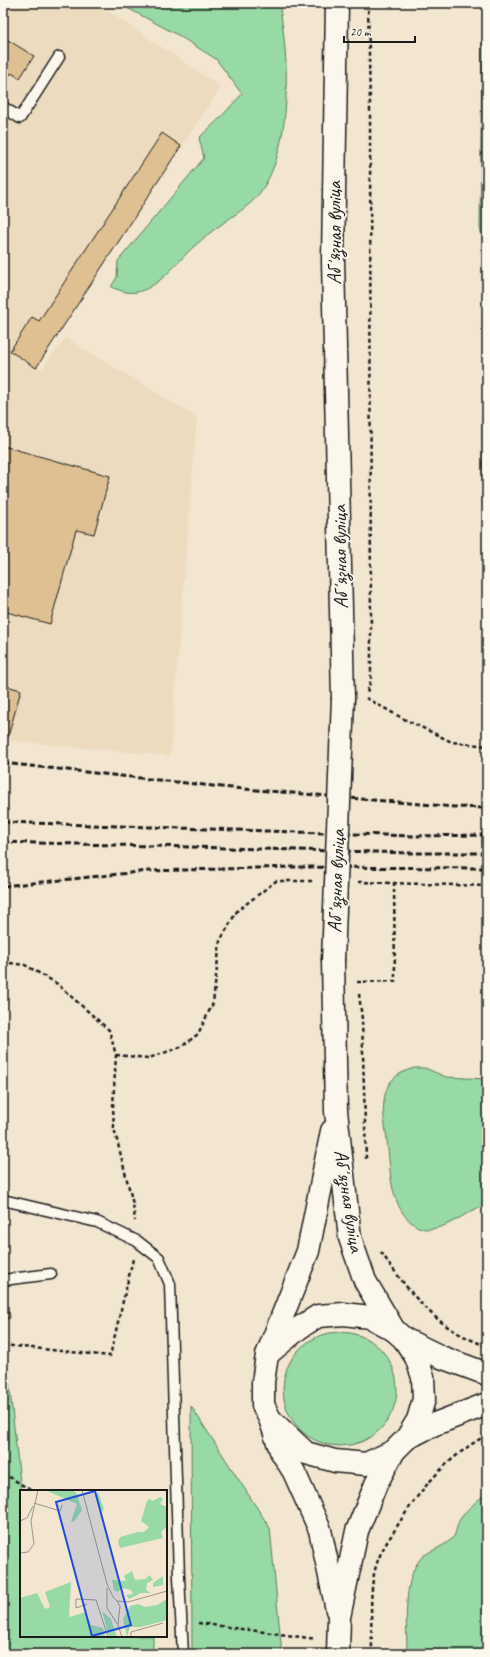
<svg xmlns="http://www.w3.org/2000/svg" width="490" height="1657" viewBox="0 0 490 1657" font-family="Caveat,sans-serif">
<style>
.built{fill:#ecdbbe}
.green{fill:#98daa5;stroke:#5a7b60}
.building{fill:#dec092;stroke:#1c1c1c}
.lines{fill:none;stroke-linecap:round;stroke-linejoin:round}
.service-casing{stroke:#1c1c1c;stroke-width:13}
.primary-casing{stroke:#1c1c1c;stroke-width:25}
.path{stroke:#1c1c1c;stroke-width:2.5;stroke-dasharray:4 3;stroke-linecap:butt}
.service{stroke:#fbf7ec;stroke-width:10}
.primary{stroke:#fbf7ec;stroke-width:22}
.rail{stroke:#1c1c1c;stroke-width:3;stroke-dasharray:6 3;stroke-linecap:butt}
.primary-bridge-casing{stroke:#1c1c1c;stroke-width:25;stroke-linecap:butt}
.primary-bridge{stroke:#fbf7ec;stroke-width:22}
.labels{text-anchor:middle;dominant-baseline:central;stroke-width:3.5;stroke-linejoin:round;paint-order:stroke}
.street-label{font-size:20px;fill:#1c1c1c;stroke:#fbf7ec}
.inset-road{fill:none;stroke:#9c9589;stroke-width:1}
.view{fill:#1d4ed8;fill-opacity:0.15;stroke:#1d4ed8;stroke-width:2}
.inset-edge{fill:none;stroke:#1c1c1c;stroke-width:2}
</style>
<rect width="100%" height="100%" fill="#f2e6d1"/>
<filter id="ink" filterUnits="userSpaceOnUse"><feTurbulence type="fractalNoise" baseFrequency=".025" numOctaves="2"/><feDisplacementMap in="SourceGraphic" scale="8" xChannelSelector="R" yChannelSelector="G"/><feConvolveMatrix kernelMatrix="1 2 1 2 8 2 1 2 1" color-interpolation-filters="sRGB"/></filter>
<g filter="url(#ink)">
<path class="built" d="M3,3H96L221,87L37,368L42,369L66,338L197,417L170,756L3,740Z"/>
<g class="green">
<path d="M118,3H279C289,57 294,148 259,194C249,207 235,214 222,224C210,232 200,241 189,251C174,266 151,297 126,292C121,291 116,289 111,287L117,277L118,261L204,158L199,138L220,118L242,94L216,59L176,34Z"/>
<path d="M487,27V246L484,243L480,228L482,46L485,31Z"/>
<path d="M487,400V514L483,503L482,416L484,404Z"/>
<path d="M414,1068H425L446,1077L487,1079V1204C468,1210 448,1229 429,1229C415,1230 403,1216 398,1204C389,1185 390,1161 387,1141C386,1128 382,1114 384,1101C384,1097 386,1090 388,1086C393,1076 404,1071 414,1068Z"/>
<circle cx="340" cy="1389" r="57"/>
<path d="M3,1372H8L21,1491V1636H153V1654H3Z"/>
<path d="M191,1406L270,1528L282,1654H192Z"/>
<path d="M487,1493V1654H407C407,1626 402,1580 421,1558C427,1551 446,1547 454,1536C456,1532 457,1526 459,1521C466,1509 476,1502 487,1493Z"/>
</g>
<g class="building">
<path d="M3,37L34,56L20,78L11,73L3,86Z"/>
<path d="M162,133L181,146L36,368L10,351L32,317L39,321Z"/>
<path d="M3,446L110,476L94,534L76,530L50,624L3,611Z"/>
<path d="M3,685L21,690L8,737L3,736Z"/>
<path d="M9,1312L10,1318L3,1319V1313Z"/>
</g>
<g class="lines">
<defs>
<g id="service">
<path d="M3,107L20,118L59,57"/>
<path d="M3,1200L97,1222L137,1241L159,1258L170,1284L179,1577L183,1654"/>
<path d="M3,1280L51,1274"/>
</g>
<g id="primary">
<path d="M337,3L333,260L343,698"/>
<path d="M333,961L336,1111L350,1238L365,1281L394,1330L404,1339L416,1357L423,1377L424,1399L418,1420L407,1438L394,1451L376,1484L357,1531L339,1617L338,1654"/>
<path d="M332,1131L308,1251L267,1355L263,1382V1405L270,1419L281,1451L294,1472L320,1530L337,1610"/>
<path d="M404,1339L441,1357L487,1374"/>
<path d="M269,1353L299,1328L318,1316L344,1314L370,1317L394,1330"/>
<path d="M272,1421L306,1453L335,1461L366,1464L394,1451"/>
<path d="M407,1438L435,1424L487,1404"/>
</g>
</defs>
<use href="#service" class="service-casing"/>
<use href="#primary" class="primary-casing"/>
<g class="path">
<path d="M367,692L371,680L370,107L368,3"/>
<path d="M366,698L402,718L452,742L487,746"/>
<path d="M358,882L487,886"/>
<path d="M3,962L25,965L56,983L109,1030L116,1055L113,1106L114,1128L133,1204L135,1221"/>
<path d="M357,982L395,981L394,883"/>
<path d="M359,994L362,1019L366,1159"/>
<path d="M116,1055L149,1058L181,1047L198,1034L213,1003L220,941L237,911L276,881H313"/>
<path d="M381,1252C402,1282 424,1313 456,1332C466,1338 477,1342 487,1347"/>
<path d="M3,1345L110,1356L133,1259"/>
<path d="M3,1473L32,1491"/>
<path d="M198,1623L316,1639"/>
<path d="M372,1654C372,1626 368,1589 377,1563C380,1553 387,1542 393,1533C416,1494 446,1457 487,1435"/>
</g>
<use href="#service" class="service"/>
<use href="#primary" class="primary"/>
<g class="rail">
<path d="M3,763L222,787L455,807L487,808"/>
<path d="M3,822L413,836L487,835"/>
<path d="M3,842L411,853H487"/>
<path d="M3,886L149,871L292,867L487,868"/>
</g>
<defs>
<path id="primary-bridge" d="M333,961L343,698"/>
</defs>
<use href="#primary-bridge" class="primary-bridge-casing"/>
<use href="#primary-bridge" class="primary-bridge"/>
</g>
</g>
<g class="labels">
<g class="street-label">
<text transform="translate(334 233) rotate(-90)">Абʼязная вуліца</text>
<text transform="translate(340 557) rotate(-91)">Абʼязная вуліца</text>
<text transform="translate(336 881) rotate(-88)">Абʼязная вуліца</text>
<text transform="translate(349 1201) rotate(81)">Абʼязная вуліца</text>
</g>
</g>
<g transform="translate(20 1490)">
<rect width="147" height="147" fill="#f2e6d1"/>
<path d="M25,0H53L57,4L62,20L54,32L51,31L57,14ZM78,2L84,19L82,22L76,5ZM140,7L143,9L140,14L147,17L146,37L141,42L143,48L100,58L98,52L100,47L118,42H124L129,37L121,31L127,11L129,9L133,11ZM112,81L115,90L125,89L130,85L133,90L127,93L126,100L131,103H121L109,109L106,105L113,104L111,100L103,98L97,102L94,100L92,90L106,91L104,86ZM143,86V95L133,97V93ZM51,92L49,127L66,122L71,135L83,138L85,147H0V108L17,103L25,119L30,117L25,102ZM147,109V130L121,137H110L107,147L103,129L110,116L118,114L125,117L137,115ZM82,121L91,129L97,147H89Z" fill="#98daa5"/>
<path class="inset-road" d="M62,0L87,94L93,107L97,111L108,112L147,101M14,13L40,21L42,15M0,31L7,28L13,16M0,63L8,62L14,54L11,31L18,0M87,98V118L98,135L102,147M97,111L100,116L98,134M67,114L56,118V109L76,110L88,147M111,147V142L143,133"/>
<path class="view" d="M75,1L111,135L72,146L36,12Z"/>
<rect width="147" height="147" class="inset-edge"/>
</g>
<rect width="490" height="1657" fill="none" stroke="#fbf7ec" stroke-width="16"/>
<rect x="8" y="8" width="474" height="1641" fill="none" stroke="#1c1c1c" stroke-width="1.5" filter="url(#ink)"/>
<path d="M344 36v6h71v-6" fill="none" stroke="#1c1c1c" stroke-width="2"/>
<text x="350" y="36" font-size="12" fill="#1c1c1c" stroke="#fbf7ec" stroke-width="3" paint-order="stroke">20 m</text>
</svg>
